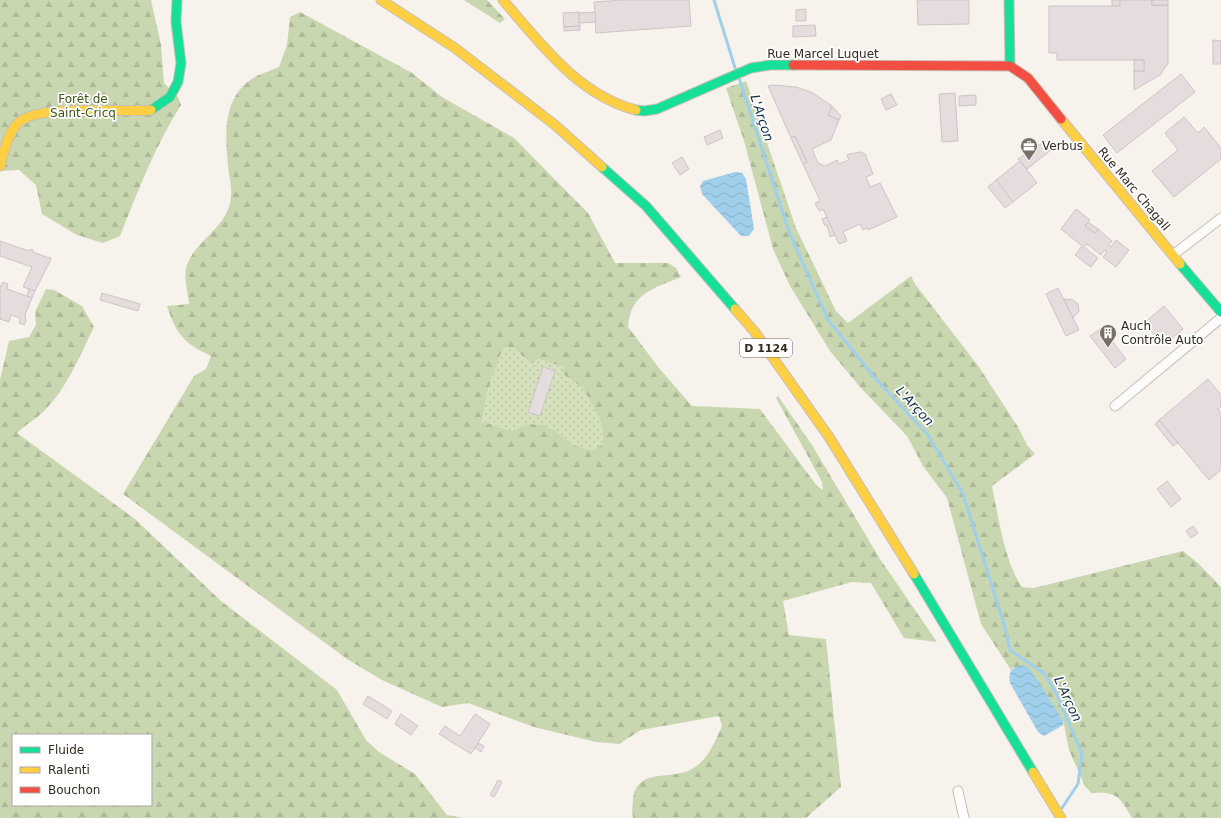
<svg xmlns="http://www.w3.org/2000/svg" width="1221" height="818" viewBox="0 0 1221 818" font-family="'DejaVu Sans',sans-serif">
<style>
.grass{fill:url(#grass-dots)}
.forest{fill:url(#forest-firs);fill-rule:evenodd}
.water{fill:url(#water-waves)}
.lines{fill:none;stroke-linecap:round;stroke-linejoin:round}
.stream{stroke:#9fcfea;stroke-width:3}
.building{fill:#e4dcdd;stroke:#cdc4c6}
.street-casing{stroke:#c7bfb8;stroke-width:11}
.fast-casing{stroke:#c7bfb8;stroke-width:11}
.slow-casing{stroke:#c7bfb8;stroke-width:11}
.jam-casing{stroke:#c7bfb8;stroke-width:11}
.street{stroke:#fefdfc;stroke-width:9}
.fast{stroke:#16e098;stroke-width:9}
.slow{stroke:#ffcf43;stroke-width:9}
.jam{stroke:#f24e42;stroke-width:9}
.labels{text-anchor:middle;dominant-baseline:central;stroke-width:3.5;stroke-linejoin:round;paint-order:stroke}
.shield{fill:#fff;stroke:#706962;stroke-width:1}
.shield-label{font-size:11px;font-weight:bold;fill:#33291f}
.street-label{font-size:12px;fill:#33291f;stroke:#fff}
.park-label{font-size:12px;fill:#3c5712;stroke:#fff}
.poi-label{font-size:12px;fill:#33291f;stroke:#fff;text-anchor:start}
.water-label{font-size:13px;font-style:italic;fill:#0d2e3f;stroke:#fff}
</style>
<defs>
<pattern id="grass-dots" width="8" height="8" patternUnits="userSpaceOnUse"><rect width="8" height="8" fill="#d4e1bc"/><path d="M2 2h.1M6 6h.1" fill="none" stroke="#b6c1a1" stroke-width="1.8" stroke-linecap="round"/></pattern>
<pattern id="forest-firs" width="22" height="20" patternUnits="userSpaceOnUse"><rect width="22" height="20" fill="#c9d7b1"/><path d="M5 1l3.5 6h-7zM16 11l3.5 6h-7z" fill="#adb998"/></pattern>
<pattern id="water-waves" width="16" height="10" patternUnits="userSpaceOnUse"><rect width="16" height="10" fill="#9fcfea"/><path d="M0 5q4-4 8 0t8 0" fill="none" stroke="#89b2c8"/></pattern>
</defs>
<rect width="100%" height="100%" fill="#f8f2ec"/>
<path class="grass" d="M503,347H512L532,364L538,359L564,367L563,374L583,388L602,424L603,444L592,450L576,446L557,432L527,424L511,431L482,421L488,390Z"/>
<g class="forest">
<path d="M0,0H151L161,45L164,83L178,97L181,105C155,146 138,191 120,236L103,243L77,235L42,214L36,185L19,170L0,171Z"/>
<path d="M464,0H487L505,19L500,23Z"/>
<path d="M300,12L412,73L442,97L514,138L588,213L615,263H668L676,268L681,277C655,288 630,293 628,327L659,368L692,406L760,409L817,486L823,490L822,482L776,398L778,396L812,445L880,559L937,642L904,638L871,583L852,582L783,601L789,635L826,639L841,787L806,818H633C632,812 632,806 633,800C636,768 669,780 690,770C708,761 714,743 722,726L719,716L641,730L619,744L596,742L534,727L468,703L442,707L382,680L347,659L123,494L194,376L206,369L211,356C206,353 200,351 194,347C179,338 172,322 167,306L189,304C188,293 183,276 187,265C197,238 228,228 231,197C232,187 229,176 228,166C225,132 222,93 259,75C265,72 273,70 279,67L287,45L290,17ZM503,347H512L532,364L538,359L564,367L563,374L583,388L602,424L603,444L592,450L576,446L557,432L543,425L527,424L511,431L482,421L488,390Z"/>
<path d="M746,81L796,228L836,311L848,323L911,276L915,284L979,367L1018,427L1027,445L1035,454L992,486C998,515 1005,564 1022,587L1034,588L1183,551L1198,563L1221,587V818H1132C1119,796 1117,792 1091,793L1085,786L1069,750L1063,720L1014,667L1011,670L981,624L947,498L923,466L907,436L860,387L830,351L790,286L773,249L744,141L726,88Z"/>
<path d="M46,289L54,290L82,306L94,327C80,355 68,386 46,409C38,418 26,424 17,433L135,519L221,601L337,690L366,740L379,752L415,774L447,815L463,818H0V380L9,341L29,337L36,325L35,312ZM13,735H151V805H13Z"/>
</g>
<g class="water">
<path d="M735,172L742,173L746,179L754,229L749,236H741L702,194L700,186L703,181Z"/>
<path d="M1021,665L1026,666L1032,672L1063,720V725L1044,736L1038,732L1010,683C1008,673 1011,668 1021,665Z"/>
</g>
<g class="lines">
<g class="stream">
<path d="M714,0L736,71"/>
<path d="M739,78L789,232L828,320L875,378L928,435L963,494L1005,627L1010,650L1045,674L1057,695L1082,754L1078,784L1062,808"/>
</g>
</g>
<g class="building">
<path d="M623,0H689L691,26L596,33L594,2Z"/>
<path d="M917,0H969V24L918,25Z"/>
<rect x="1112" y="0" width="8" height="6"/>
<path d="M1120,0H1152V5H1168V63L1160,75L1134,90V71H1144V60H1057V53H1049V6H1120Z"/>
<rect x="1152" y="0" width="16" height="5"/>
<path d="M806,9V21H796V10Z"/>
<path d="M579,12L580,26L564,27L563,13Z"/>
<path d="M595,12L596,22L579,23V13Z"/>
<path d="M815,25L816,36L793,37V26Z"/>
<path d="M580,26V30L564,31V27Z"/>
<path d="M1213,40L1221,41V64H1213Z"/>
<rect x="1134" y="60" width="10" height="11"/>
<path d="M1181,74L1195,92L1117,153L1103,135Z"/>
<path d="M773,85L796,87L811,92L832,106L828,115L839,120L831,140L812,149L818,163L825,166L837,160L839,164L849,160L847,155L849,154L861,152L865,154L873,174L866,177L870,187L880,183L897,217L868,230L867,228L863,230L860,224L843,232L847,241L839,244L823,209L819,211L815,203L820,201L803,164L807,162L795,136L791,138L768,86Z"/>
<path d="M955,93L958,141L942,142L939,94Z"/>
<path d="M891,94L897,105L886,110L881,99Z"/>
<path d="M976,95V105L959,106V96Z"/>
<path d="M832,106L841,116L839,120L828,115Z"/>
<path d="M1184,117L1198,133L1204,127L1221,148V159L1174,197L1152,171L1178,150L1165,133Z"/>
<path d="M720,130L723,138L707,145L704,137Z"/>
<path d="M795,136L807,162L803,164L791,138Z"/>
<path d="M1045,141L1051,150L1027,169L1018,159Z"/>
<path d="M682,157L689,169L680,175L672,163Z"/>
<path d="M1020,161L1037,183L1013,202L996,180Z"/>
<path d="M996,180L1013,202L1005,208L988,187Z"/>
<path d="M1076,209L1090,220L1085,226L1095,233L1098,229L1112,241L1109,245L1111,247L1116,240L1129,250L1116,267L1103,257L1107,252L1104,250L1101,255L1087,244L1084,247L1098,258L1091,267L1075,255L1082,246L1061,229Z"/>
<path d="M827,217L835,235L830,237L827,225L825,226L822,219Z"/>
<path d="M1088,222L1098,229L1095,233L1085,226Z"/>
<path d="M0,241L29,251L30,249L33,250V252L49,258L50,257L51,259L35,291L23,287L32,267L0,256Z"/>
<path d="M3,282L8,284L7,289L32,298L25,315L26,321L24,325L19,323L20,318L11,315L9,322L0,319V287Z"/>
<path d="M1058,288L1079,330L1066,336L1046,294Z"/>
<path d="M29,289L35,291L32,298L27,296Z"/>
<path d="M102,293L140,304L138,311L100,300Z"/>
<path d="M1064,299L1073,300L1078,304L1079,311L1073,318Z"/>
<path d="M1164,306L1183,329L1163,345L1144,323Z"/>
<path d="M1102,328L1126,359L1115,368L1090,336Z"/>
<path d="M543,367L555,371L540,416L528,412Z"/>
<path d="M1208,379L1221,395V407L1218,409L1221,413V470L1209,480L1159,420Z"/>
<path d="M1159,420L1178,443L1173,446L1155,424Z"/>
<path d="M1167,481L1181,499L1171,507L1157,489Z"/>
<path d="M1193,526L1198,533L1191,538L1186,531Z"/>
<path d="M368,696L392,711L387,719L363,704Z"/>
<path d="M401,714L418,726L411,735L395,724Z"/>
<path d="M475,714L490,724L471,754L439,734L445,726L460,736Z"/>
<path d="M478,743L484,746L481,752L475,748Z"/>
<path d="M498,780L502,782L494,797L490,795Z"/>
</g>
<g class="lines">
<defs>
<g id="street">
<path d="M1173,255L1221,218"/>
<path d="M1115,406L1221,318"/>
<path d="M958,791L964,818"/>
</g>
<g id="fast">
<path d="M1009,0L1010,66"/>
<path d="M151,110L170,97L178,82L181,63L176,22L177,0"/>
<path d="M636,110L644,111L657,109L751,68L770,65H793"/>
<path d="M602,167L646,206L735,309"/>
<path d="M1180,264L1221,312"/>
<path d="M914,574L1033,772"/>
</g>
<g id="slow">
<path d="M381,0L455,48L555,125L602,167"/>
<path d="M503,0C540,43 578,95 636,110"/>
<path d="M1061,119L1180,264"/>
<path d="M0,166C4,152 7,135 17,124C35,103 122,113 151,110"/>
<path d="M735,309L754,331L829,437L914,574"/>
<path d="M1033,772L1061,818"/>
</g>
<path id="jam" d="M793,65L1010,66L1028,78L1061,119"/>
</defs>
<use href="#street" class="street-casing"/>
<use href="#fast" class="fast-casing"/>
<use href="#slow" class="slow-casing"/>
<use href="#jam" class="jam-casing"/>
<use href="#street" class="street"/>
<use href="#fast" class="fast"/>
<use href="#slow" class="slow"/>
<use href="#jam" class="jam"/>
</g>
<defs>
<symbol id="office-pin" viewBox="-11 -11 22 30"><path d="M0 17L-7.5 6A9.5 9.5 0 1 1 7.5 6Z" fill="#786f67" stroke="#fff"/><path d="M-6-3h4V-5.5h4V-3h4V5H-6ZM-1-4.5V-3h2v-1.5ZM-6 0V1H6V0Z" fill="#fff"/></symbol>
<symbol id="building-pin" viewBox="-11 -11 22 30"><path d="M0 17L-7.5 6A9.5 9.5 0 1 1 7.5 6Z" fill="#786f67" stroke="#fff"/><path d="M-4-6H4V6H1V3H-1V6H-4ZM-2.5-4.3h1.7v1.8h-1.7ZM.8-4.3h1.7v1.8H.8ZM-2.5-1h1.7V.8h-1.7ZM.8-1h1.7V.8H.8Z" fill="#fff"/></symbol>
</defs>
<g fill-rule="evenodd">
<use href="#office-pin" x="1019" y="136" width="20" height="27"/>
<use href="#building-pin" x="1098" y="323" width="20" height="27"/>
</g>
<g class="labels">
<rect class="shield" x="740" y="339" width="52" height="18" rx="3"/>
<g class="shield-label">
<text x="766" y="348">D 1124</text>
</g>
<g class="street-label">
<text x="823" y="54">Rue Marcel Luquet</text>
<text transform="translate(1134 189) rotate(50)">Rue Marc Chagall</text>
</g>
<g class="park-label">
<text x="83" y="99">Forêt de<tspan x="83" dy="14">Saint-Cricq</tspan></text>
</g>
<g class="poi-label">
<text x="1042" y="146">Verbus</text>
<text x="1121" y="326">Auch<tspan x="1121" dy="14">Contrôle Auto</tspan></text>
</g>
<g class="water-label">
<text transform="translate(762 118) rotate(72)">L'Arçon</text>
<text transform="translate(915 406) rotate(47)">L'Arçon</text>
<text transform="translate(1068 699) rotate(65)">L'Arçon</text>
</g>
</g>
<rect x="12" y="734" width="140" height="72" fill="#ffffff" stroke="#ada9a5"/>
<rect x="20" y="747" width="20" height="6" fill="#16e098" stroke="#ada9a5"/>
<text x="48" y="754" font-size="12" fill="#33291f">Fluide</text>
<rect x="20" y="767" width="20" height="6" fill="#ffcf43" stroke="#ada9a5"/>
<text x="48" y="774" font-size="12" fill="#33291f">Ralenti</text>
<rect x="20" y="787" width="20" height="6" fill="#f24e42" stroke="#ada9a5"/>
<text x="48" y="794" font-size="12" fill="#33291f">Bouchon</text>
</svg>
